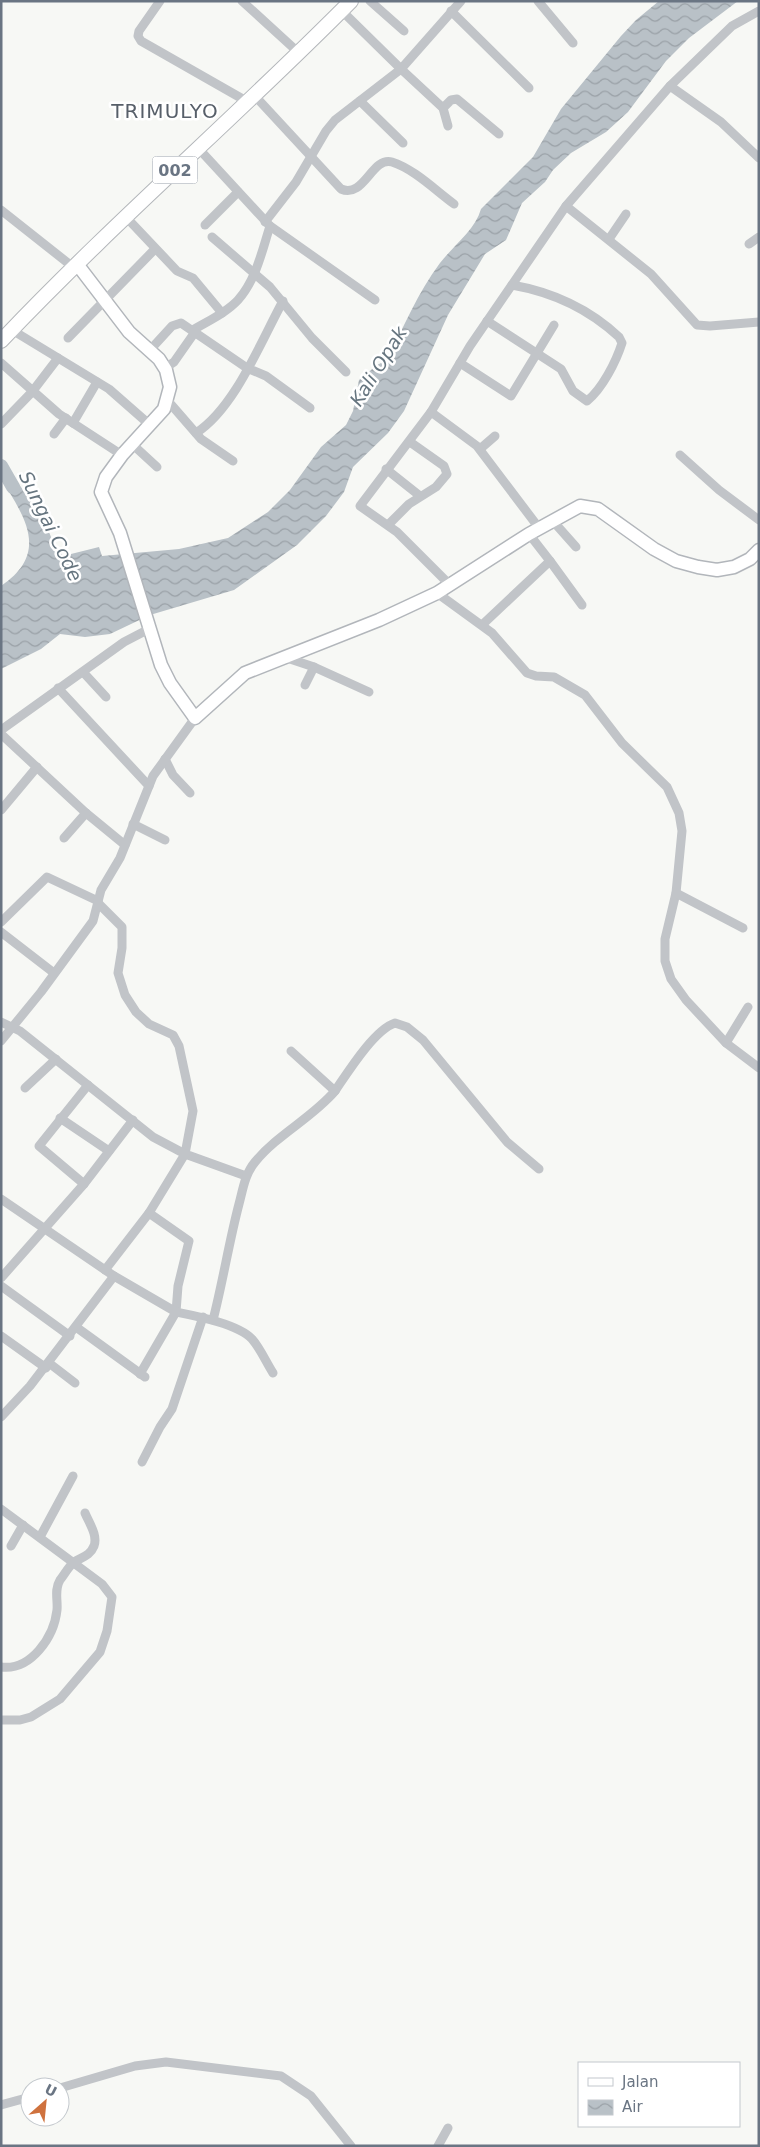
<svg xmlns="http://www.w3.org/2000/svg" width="760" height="2147" viewBox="0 0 760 2147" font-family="'DejaVu Sans',sans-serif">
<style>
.water{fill:url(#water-waves)}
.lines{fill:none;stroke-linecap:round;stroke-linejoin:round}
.river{stroke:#b9c1c7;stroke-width:14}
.secondary-casing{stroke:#b2b6bb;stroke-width:15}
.primary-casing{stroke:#b3b6ba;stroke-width:16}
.street{stroke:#c1c4c8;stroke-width:9}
.secondary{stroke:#fff;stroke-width:12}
.primary{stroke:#fff;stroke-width:14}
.labels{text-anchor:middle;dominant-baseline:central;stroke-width:5;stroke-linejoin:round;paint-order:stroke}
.shield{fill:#fff;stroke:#979ea8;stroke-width:1}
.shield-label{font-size:16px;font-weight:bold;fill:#6a7583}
.water-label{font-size:19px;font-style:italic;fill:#66757f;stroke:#fff}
.quarter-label{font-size:20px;letter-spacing:1px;fill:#575f69;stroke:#fff}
</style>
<defs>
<pattern id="water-waves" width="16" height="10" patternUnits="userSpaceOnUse" patternTransform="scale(1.25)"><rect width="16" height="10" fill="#b9c1c7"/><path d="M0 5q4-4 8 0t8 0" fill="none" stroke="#9aa1a7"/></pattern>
</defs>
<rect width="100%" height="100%" fill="#f7f8f5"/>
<path class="water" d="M659,1H738L689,38L666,61L628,112L606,132L571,153L553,170L545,182L522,203L506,240L485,254L448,315L404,411L388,433L353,467L344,492L326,516L297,545L234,590L150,615L110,634L85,637L60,634L41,649L1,669V586C50,553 25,517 1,479V471H10L45,522L51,537L63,556L99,547L102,556L179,549L228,538L268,512L290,490L321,447L346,425L353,411L359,380L377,365L387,360C403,328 418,292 440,263C454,245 475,230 481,209L533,157L561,109L621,36L636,20Z"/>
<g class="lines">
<path class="river" d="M1,466L13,487"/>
<defs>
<path id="secondary" d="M77,264L129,332L159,359L166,370L170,387L164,409L122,455L106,477L101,492L120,533L161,665L170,683L195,718L245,673L379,620L437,593L529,534L580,506L598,509L654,549L676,561L698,567L717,570L734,567L750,559L759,550"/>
<path id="primary" d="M1,341C113,223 236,117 351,1"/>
</defs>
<use href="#secondary" class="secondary-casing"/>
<use href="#primary" class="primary-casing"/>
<g class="street">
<path d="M160,1L139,31L138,36L141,41L248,102"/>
<path d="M242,1L299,53"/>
<path d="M370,1L404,31"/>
<path d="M538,1L573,43"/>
<path d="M342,11L400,68"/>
<path d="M451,11L529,88"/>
<path d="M401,69L443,108L448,126"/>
<path d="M670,86L732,26L759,11"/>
<path d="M255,96L341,189C364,199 372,156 392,162C414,169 435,190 454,204"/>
<path d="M360,101L403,143"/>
<path d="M443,108L451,100L457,99L499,134"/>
<path d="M566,206L651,274L697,325L710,326L759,322"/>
<path d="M1,210L73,267"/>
<path d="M125,216L177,271L193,278L222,313"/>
<path d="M265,222L296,182L326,131L335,120L401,69L461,1"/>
<path d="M205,225L238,192"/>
<path d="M270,226L375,300"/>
<path d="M212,237L270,287L312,338L346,372"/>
<path d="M609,239L626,214"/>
<path d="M749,244L759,237"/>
<path d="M487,321L561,369L573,391L587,401C602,389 616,362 622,343L619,337C589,309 552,292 512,285"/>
<path d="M12,330L109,389L150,425"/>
<path d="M193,330C208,321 226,313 238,300C256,280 262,251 270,226L199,149"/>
<path d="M68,338L155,249"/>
<path d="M150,350L172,326L181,323L247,368L266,376L310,408"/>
<path d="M1,363L59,414L122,455"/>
<path d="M460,363L511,396L554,325"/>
<path d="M165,368L174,362L195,332"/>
<path d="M168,401L201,439L233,461"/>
<path d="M431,412L477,446L539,528"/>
<path d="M73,423L97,382"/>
<path d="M1,424L32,392L58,358"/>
<path d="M196,433C235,408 261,341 283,301"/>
<path d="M54,434L66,418"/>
<path d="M132,444L157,467"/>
<path d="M480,449L495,436"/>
<path d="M680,455L719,490L759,520"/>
<path d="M386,469L420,496"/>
<path d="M552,520L576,547"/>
<path d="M389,524L409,504L436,487L447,474L444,466L410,442"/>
<path d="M550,561L582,605"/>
<path d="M450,585L397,532L360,506L431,412L470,346L566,206L670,86L721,122L759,158"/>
<path d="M437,593L492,633L527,673L536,676L554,677L585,695L622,743L667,787L679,813L682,831L676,893L665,939V961L671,979L686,1000L726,1043L759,1068"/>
<path d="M482,625L550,561L529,534"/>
<path d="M284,657L314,667L369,692"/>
<path d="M83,672L106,697"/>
<path d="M305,685L314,667"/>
<path d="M58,688L149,786"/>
<path d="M1,730L124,642L149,629"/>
<path d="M1,734L86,813L125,845"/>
<path d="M165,759L173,775L190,793"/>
<path d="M1,810L37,767"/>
<path d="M133,824L165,840"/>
<path d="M64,838L86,813"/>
<path d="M676,893L743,928"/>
<path d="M98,903L122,927V948L118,973L125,995L136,1012L149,1024L173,1035L179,1046L193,1111L185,1154L246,1176"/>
<path d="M1,922L47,877L98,901"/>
<path d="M1,932L54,973"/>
<path d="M1,1022L20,1031L153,1137L185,1154L149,1213L189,1241L178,1286L176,1312C196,1316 238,1324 252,1339C260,1348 266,1362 273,1373"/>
<path d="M1,1041L41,992L93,921L101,890L120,858L153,776L195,718"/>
<path d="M726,1043L748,1007"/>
<path d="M25,1088L56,1059"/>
<path d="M335,1091C348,1072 374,1030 395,1023L407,1027L423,1040L507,1142L539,1169"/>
<path d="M60,1118L109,1151"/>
<path d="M84,1184L39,1146L88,1085"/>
<path d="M1,1199L114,1276L176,1312L140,1374"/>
<path d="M105,1270L149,1213"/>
<path d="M1,1278L84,1184L133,1120"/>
<path d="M1,1286L70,1336"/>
<path d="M213,1320C223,1281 229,1242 239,1204C243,1189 245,1174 255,1162C278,1134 312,1118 335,1091L291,1051"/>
<path d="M76,1327L145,1377"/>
<path d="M1,1336L46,1368"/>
<path d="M49,1363L75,1383"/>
<path d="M1,1417L30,1386L114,1276"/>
<path d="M142,1462L160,1427L172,1409L203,1317"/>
<path d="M1,1509L102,1584L112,1597L107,1631L100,1652L60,1699L31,1717L20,1720H1"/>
<path d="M40,1537L73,1476"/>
<path d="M11,1546L23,1525"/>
<path d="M1,1667C31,1671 54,1637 57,1610C58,1600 54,1590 60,1580C64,1575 69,1566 74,1562C82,1557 90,1556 94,1546C98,1535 89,1523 85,1513"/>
<path d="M60,2088L135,2066L166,2062L281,2076L311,2096L351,2146"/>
<path d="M1,2105L30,2097"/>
<path d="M438,2146L448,2128"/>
</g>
<use href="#secondary" class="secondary"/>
<use href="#primary" class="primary"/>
</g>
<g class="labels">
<rect class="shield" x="152.5" y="156.5" width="45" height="27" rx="4"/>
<g class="shield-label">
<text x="175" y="170">002</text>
</g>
<g class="water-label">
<text transform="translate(378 366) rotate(-58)">Kali Opak</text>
<text transform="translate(51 526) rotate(64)">Sungai Code</text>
</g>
<g class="quarter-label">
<text x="165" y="111">TRIMULYO</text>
</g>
</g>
<rect width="760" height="2147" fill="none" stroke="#6a7583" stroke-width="5"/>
<rect x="578" y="2062" width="162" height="65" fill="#ffffff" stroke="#c3c8cd"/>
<rect x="588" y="2078" width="25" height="8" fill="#ffffff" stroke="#c3c8cd"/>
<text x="622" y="2087" font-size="15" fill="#6a7583">Jalan</text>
<rect x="588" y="2100" width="25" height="15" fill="url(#water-waves)" stroke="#c3c8cd"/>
<text x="622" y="2112" font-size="15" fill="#6a7583">Air</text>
<g transform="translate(45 2102) rotate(27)"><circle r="24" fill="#ffffff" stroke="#c3c8cd"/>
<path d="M0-4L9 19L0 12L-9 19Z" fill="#cf723e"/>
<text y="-8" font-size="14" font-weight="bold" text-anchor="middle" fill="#6a7583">U</text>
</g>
</svg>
